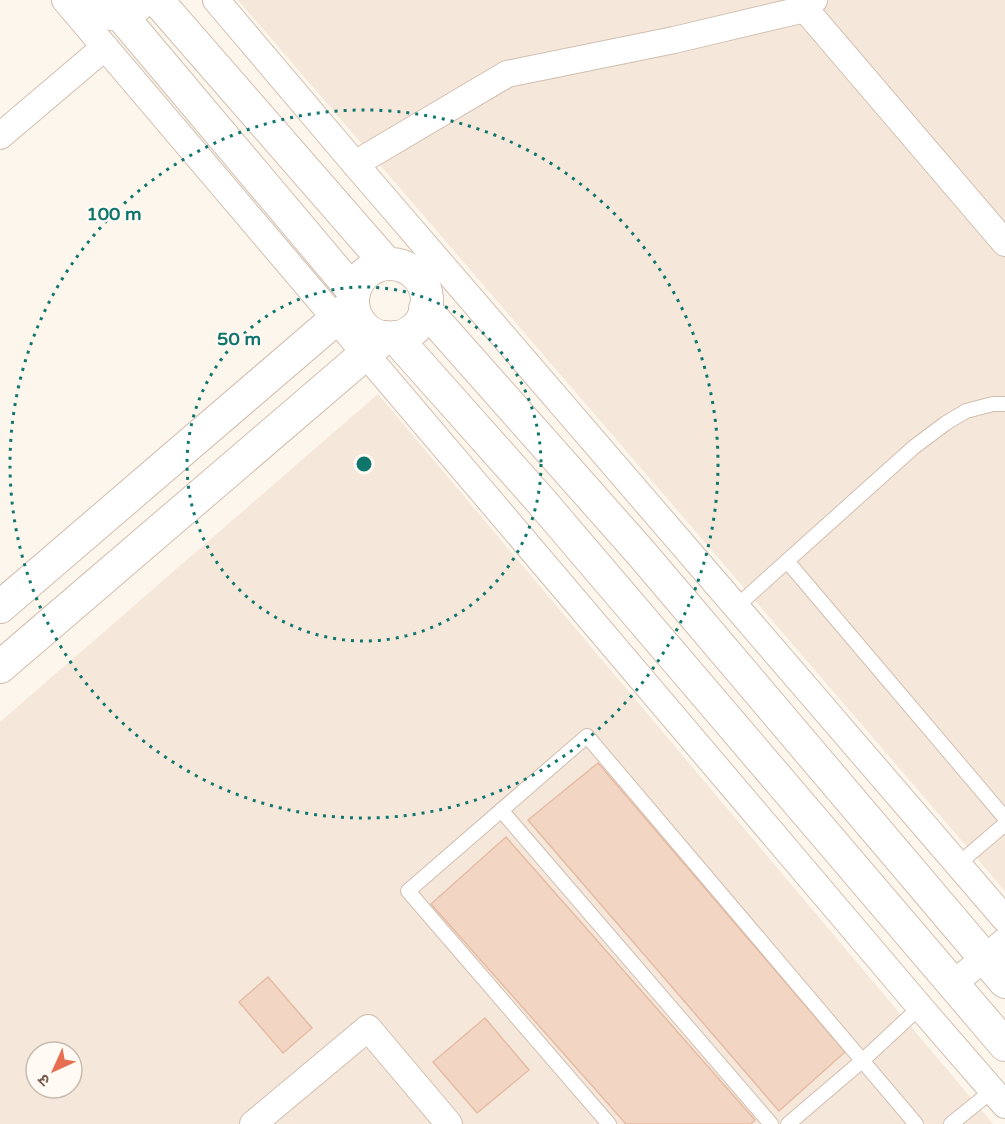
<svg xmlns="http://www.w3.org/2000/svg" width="1005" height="1124" viewBox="0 0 1005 1124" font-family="'Varela Round','Noto Sans Devanagari',sans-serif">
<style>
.residential{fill:#f5e8da;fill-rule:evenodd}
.building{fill:#f3d5c3;stroke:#e6bba3;stroke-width:1.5}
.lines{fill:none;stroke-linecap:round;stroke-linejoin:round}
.service-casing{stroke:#d1beb0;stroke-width:16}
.minor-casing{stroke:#d1beb0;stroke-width:28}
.tertiary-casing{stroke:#d1beb0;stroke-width:34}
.service{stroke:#fff;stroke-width:14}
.minor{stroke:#fff;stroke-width:26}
.tertiary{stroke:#fff;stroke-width:32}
.ring{fill:none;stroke:#0f766e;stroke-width:3;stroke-dasharray:3 6}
.centre{fill:#0f766e;stroke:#fffaf3;stroke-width:3}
.ring-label{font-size:18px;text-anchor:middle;font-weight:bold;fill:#0f766e;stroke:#fffaf3;stroke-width:5;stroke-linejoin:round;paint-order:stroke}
</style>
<rect width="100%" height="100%" fill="#fdf6ec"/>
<g class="residential">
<path d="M238,0H1005V891Z"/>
<path d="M378,394L993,1124H0V722ZM36,1052H72V1088H36Z"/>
</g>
<g class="building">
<path d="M598,763L845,1052L779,1111L528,820Z"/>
<path d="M506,837L755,1120L751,1124H626L431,904Z"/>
<path d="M268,977L312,1028L283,1053L239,1002Z"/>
<path d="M485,1018L529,1070L477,1113L433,1062Z"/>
</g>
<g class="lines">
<defs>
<g id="service">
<path d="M1005,404H993L966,411L946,423L914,447L787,561L1005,818"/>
<path d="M736,607L787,561"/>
<path d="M501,810L771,1124"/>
<path d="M957,865L1005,824"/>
<path d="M609,1124L408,891L587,736L916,1124"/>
<path d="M788,1124L862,1061L920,1007"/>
<path d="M951,1124L993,1090"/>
</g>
<g id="minor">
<path d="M65,0L920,1007L1005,1105"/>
<path d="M216,0L355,164L1005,919"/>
<path d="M805,9L1005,243"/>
<path d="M0,136L105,47"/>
<path d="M355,164L507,74L674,40L805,9L814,0"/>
<path d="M953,984L1005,941"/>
<path d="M253,1124L368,1028L449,1124"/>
</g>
<g id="tertiary">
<path d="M88,0C100,16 123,20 138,5"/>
<path d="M157,0L387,264"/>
<path d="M120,14L354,292"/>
<circle cx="390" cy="301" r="37"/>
<path d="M425,309L642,554L1005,982"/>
<path d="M395,337L541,501L1005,1045"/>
<path d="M0,607L353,304"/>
<path d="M0,667L385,337"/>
</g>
</defs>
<use href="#service" class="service-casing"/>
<use href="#minor" class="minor-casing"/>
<use href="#tertiary" class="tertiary-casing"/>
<use href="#service" class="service"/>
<use href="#minor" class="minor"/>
<use href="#tertiary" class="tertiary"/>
</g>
<g class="ring">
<circle cx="364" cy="464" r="177"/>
<circle cx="364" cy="464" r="354"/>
</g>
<circle cx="364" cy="464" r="9" class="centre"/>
<g class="ring-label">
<text x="114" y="220">100 m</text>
<text x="239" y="345">50 m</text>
</g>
<g transform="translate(54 1070) rotate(225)"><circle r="28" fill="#fffaf3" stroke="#cabbb1" stroke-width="1.5"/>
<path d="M0-4.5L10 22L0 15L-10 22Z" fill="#e76f51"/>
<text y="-9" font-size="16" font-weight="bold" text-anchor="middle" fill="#7a5c4d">उ</text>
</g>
</svg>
